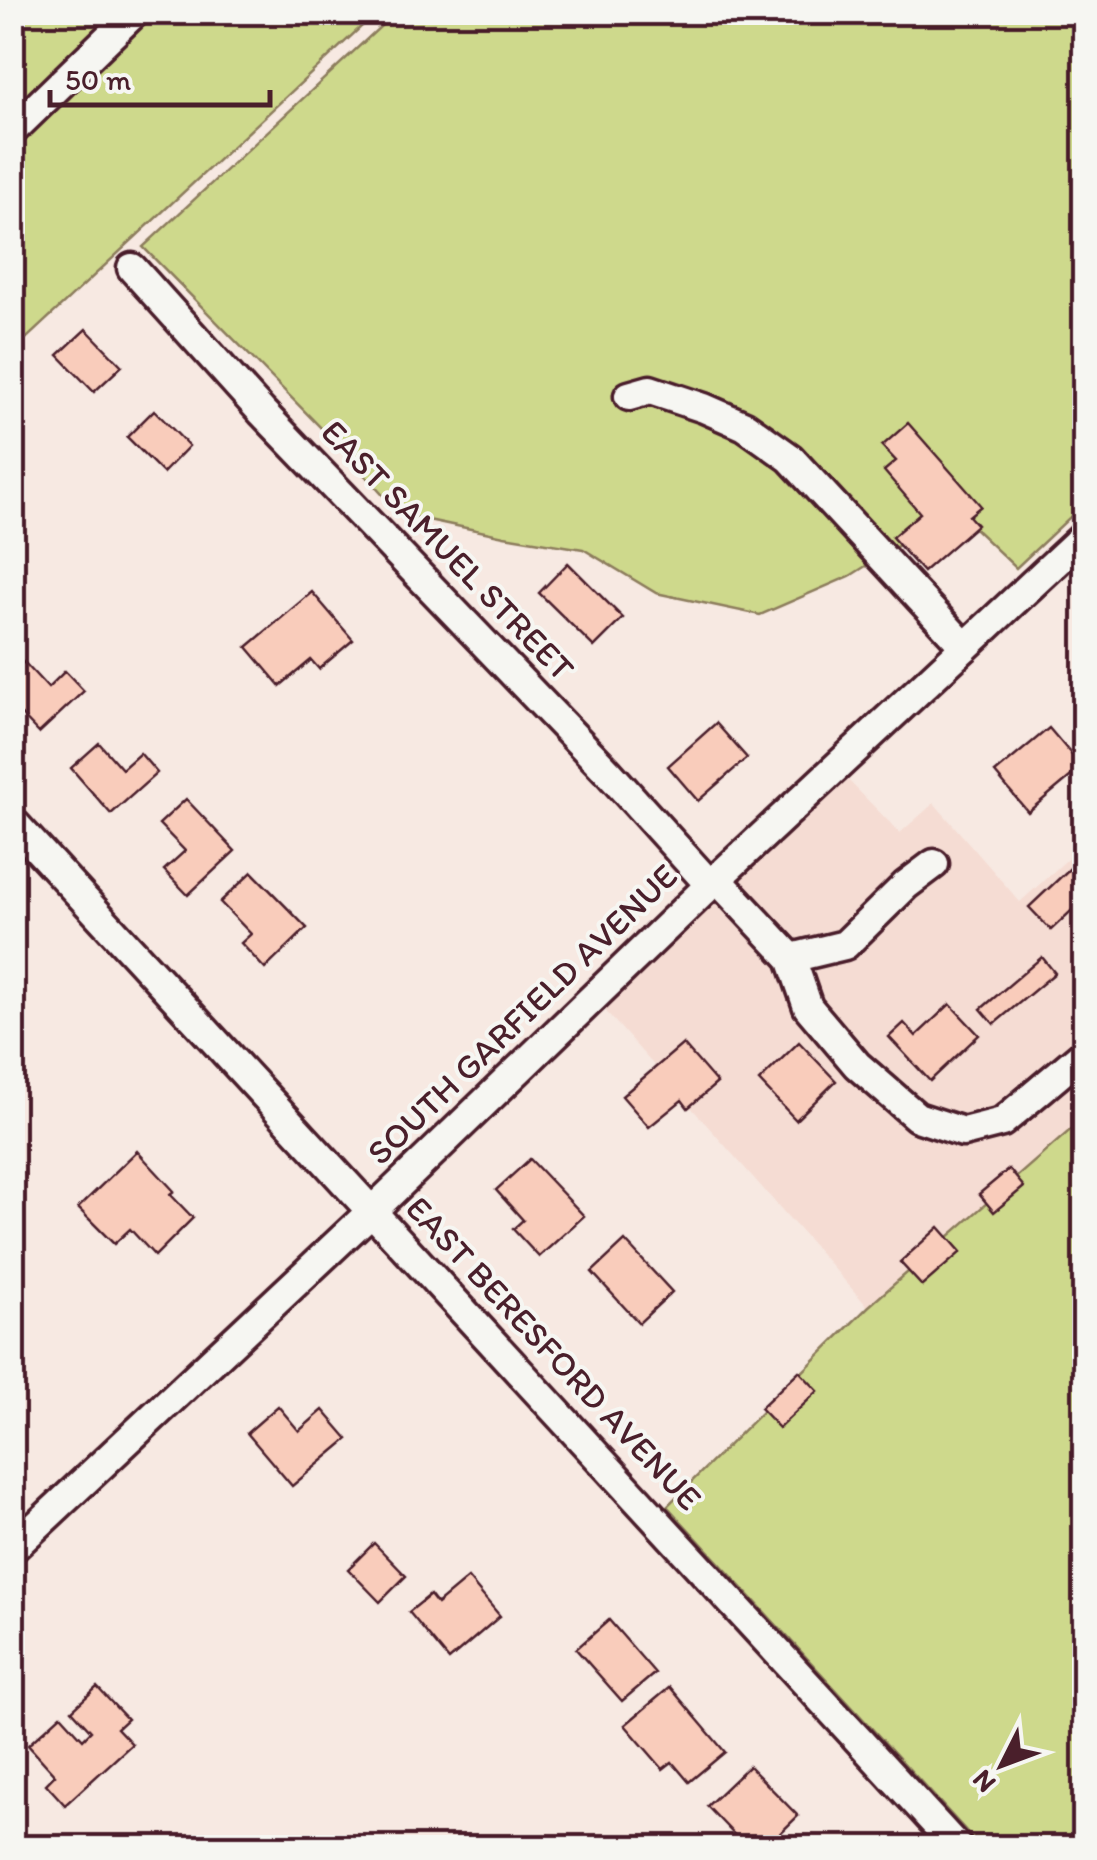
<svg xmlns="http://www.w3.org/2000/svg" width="1097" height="1860" viewBox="0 0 1097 1860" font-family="Itim,sans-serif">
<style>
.built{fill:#f5dcd3}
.green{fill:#ced98c;stroke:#8c7c5c;stroke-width:2.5}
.building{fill:#f9ccbb;stroke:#4a1f2b;stroke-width:2.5}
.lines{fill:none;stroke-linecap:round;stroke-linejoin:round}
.minor-casing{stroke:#4a1f2b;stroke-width:35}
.minor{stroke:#f6f6f2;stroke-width:28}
.labels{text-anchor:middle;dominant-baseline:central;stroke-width:8;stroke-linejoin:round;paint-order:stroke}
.street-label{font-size:35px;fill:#4a1f2b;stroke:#f6f6f2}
</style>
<rect width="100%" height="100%" fill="#f7e9e2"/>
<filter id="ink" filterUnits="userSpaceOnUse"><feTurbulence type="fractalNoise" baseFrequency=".01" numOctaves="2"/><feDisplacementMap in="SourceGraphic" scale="20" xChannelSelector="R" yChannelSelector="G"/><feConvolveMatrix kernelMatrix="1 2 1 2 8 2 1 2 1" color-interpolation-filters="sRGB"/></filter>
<g filter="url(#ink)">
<path class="built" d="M846,778L900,833L934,803L1020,902L1084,844V1118L868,1307L603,1008Z"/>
<g class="green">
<path d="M13,13H376L13,351Z"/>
<path d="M395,13H1084V504L1016,568L955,510L850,576L760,615L656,593L583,549L504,536L400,514L333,440L143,247Z"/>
<path d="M1084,1118V1847H981L667,1506L868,1307Z"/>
</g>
<g class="building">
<path d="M86,329L122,366L94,392L58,355Z"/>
<path d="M154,410L189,446L163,473L127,437Z"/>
<path d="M908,423L981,506L969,516L977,525L923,572L892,537L920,513L884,471L896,461L882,446Z"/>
<path d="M568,563L623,618L594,647L539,593Z"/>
<path d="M312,592L353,640L319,669L311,660L280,686L247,647Z"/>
<path d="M24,662L48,688L65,671L84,691L39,733L12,705V673Z"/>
<path d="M716,723L747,758L698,801L668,766Z"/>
<path d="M1049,728L1082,767L1028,812L995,773Z"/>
<path d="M99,743L122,769L140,753L157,773L111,814L71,768Z"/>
<path d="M186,799L235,851L188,895L164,870L185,851L159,824Z"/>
<path d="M1084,855V899L1051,930L1029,907Z"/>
<path d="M252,872L307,928L265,969L241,943L251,934L220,902Z"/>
<path d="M1042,957L1055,973L994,1024L981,1009Z"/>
<path d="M950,1004L979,1035L930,1081L889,1037L904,1023L916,1036Z"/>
<path d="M799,1042L836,1081L796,1120L759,1081Z"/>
<path d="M683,1044L717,1083L688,1108L682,1100L649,1127L622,1096Z"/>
<path d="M137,1151L174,1191L170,1194L193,1218L155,1256L130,1229L114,1244L78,1208Z"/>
<path d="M530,1159L584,1216L539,1257L513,1229L523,1220L496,1190Z"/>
<path d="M1009,1169L1024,1187L994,1212L979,1194Z"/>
<path d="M939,1227L961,1252L922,1286L900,1262Z"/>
<path d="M625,1241L672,1292L639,1323L592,1272Z"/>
<path d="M799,1371L818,1391L779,1428L760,1408Z"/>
<path d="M278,1406L299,1431L323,1410L348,1439L292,1486L247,1433Z"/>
<path d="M374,1543L406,1576L380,1602L348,1569Z"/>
<path d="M468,1578L500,1616L449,1660L409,1612L430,1595L437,1604Z"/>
<path d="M609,1620L655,1673L622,1701L576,1649Z"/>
<path d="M97,1687L127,1719L117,1728L132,1744L65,1805L46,1784L55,1775L28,1745L61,1715L83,1739L91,1731L72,1710Z"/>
<path d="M670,1687L725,1752L689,1782L672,1762L663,1769L625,1725Z"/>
<path d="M749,1766L798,1816L765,1848H747L707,1806Z"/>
</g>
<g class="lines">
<defs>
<g id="minor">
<path d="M12,131L135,12"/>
<path d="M132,268L262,412L609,773L710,885"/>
<path d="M629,396L650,390L704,408L745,426L790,458L965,647"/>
<path d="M12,821L958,1848"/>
<path d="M717,879L791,958L808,1007L857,1065L917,1117L963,1132L1002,1122L1084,1053"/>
<path d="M791,958L845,945L906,885L934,864"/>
<path d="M12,1549L372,1211L710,885L1084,536"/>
</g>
</defs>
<use href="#minor" class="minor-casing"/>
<use href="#minor" class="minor"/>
</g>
</g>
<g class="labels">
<g class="street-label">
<text transform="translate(448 550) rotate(46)">EAST SAMUEL STREET</text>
<text transform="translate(522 1014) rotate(-44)">SOUTH GARFIELD AVENUE</text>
<text transform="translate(554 1353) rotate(47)">EAST BERESFORD AVENUE</text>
</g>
</g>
<rect width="1097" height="1860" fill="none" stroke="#f6f6f2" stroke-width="50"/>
<rect x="25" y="25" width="1047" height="1810" fill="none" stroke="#4a1f2b" stroke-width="4" filter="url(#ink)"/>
<g transform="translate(1002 1765) rotate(228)" stroke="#f6f6f2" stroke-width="8" paint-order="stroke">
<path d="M0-8L18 38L0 25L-18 38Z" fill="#4a1f2b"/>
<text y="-15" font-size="28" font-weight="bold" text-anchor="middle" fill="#4a1f2b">N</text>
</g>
<path d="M50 90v15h220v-15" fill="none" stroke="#4a1f2b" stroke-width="5"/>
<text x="65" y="90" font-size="30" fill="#4a1f2b" stroke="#f6f6f2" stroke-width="8" paint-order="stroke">50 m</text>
</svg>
